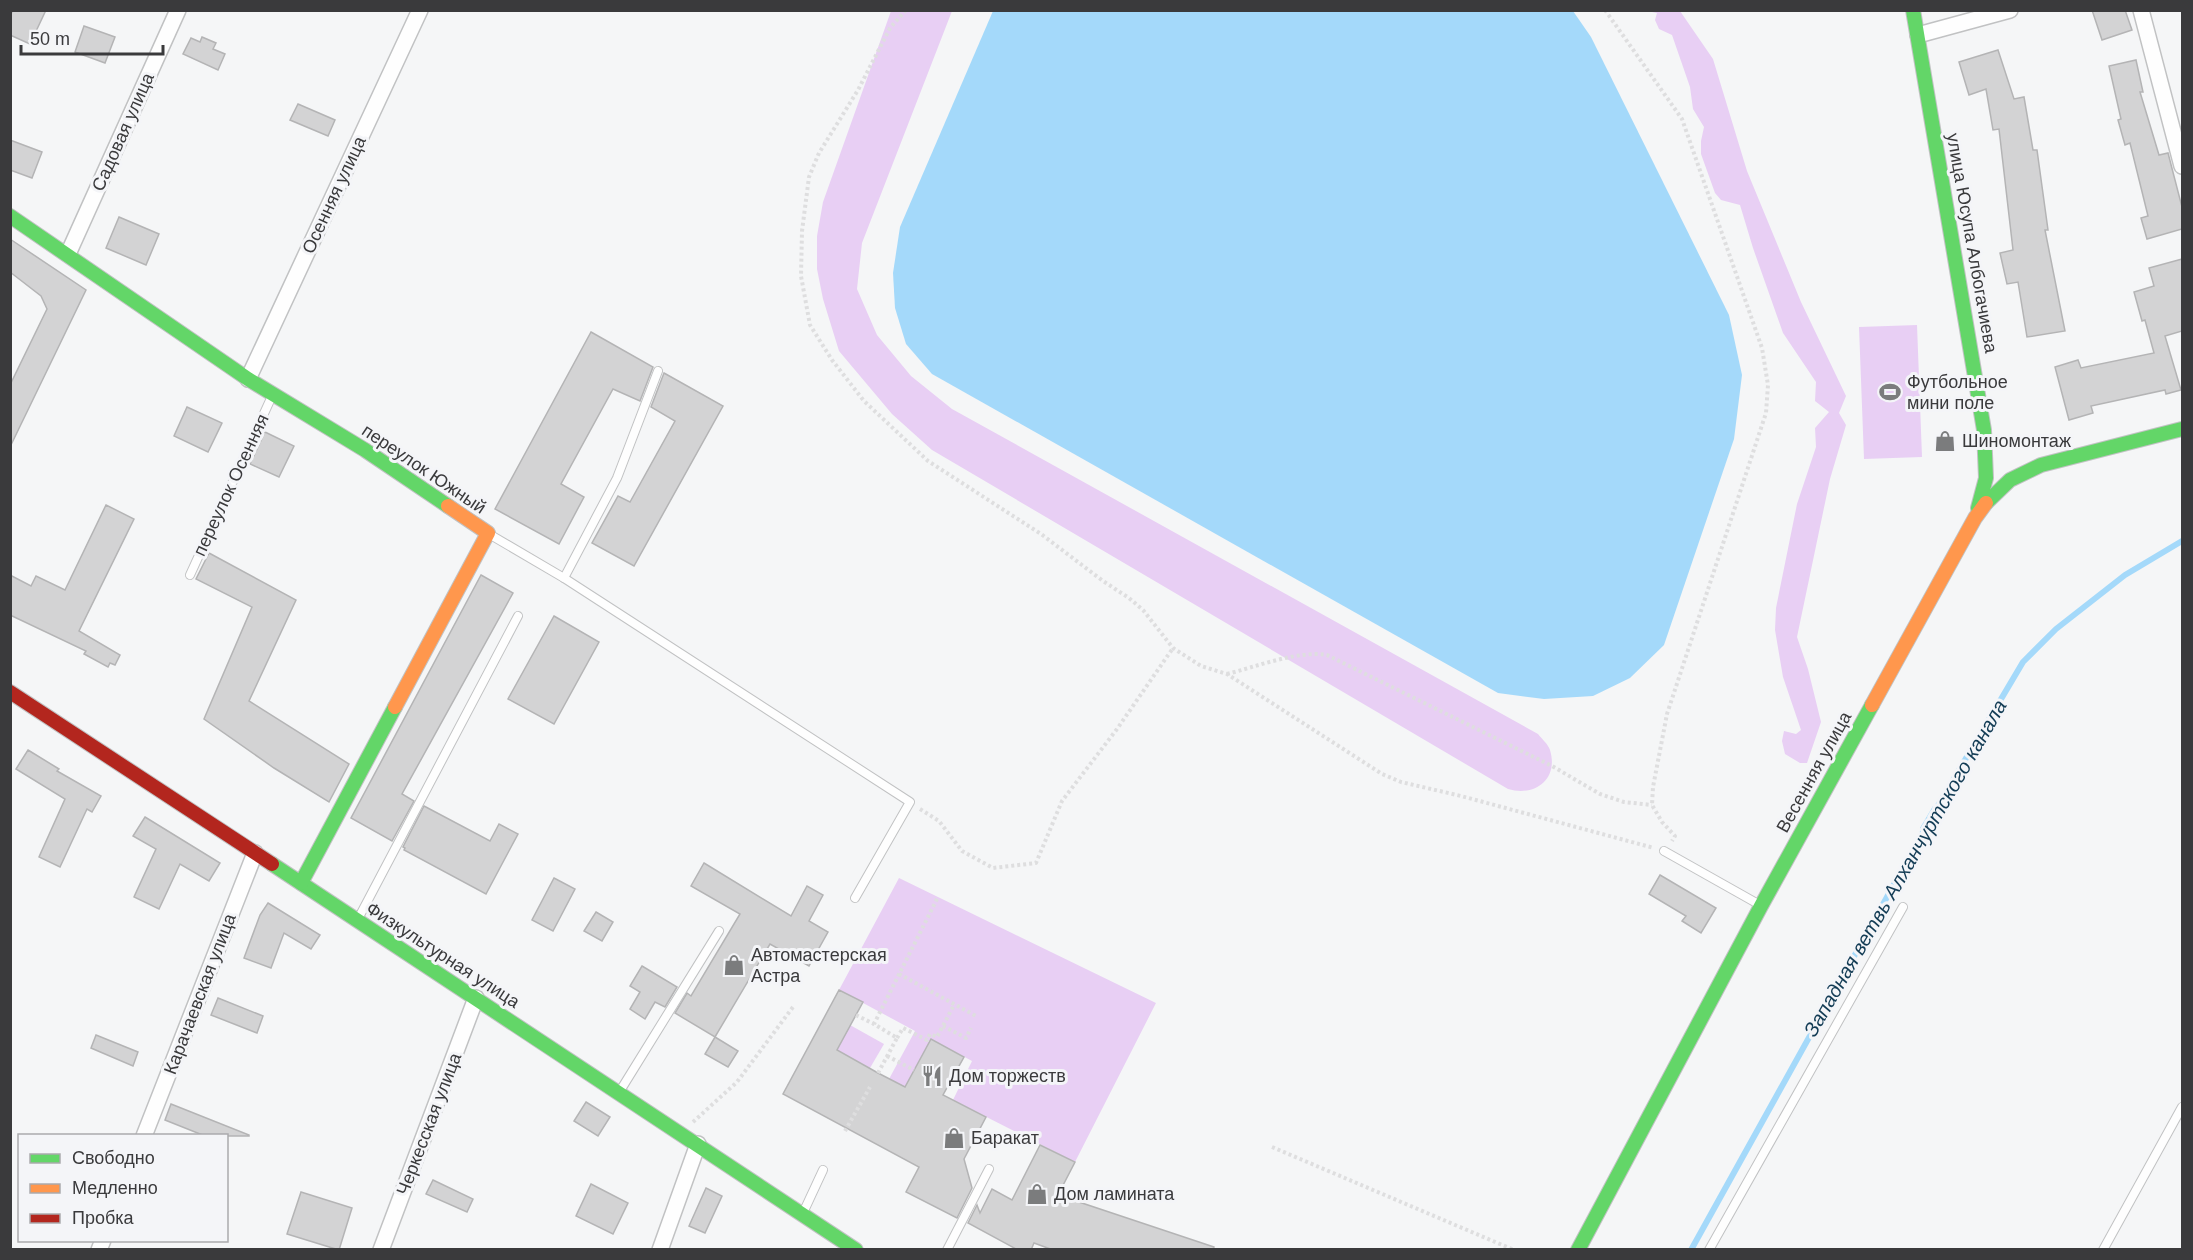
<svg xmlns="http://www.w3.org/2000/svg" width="2193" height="1260" viewBox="0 0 2193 1260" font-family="Helvetica,sans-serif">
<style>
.green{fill:#e8cff4}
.water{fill:#a4d9fa}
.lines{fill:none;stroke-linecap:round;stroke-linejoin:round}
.stream{stroke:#a4d9fa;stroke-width:6}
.building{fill:#d3d3d4;stroke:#b4b4b5;stroke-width:1.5}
.lane-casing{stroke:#c1c2c3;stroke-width:10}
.street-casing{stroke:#c1c2c3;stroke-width:18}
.fast-casing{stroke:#c1c2c3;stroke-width:16}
.slow-casing{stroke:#c1c2c3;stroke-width:16}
.jam-casing{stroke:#c1c2c3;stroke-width:16}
.path{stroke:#dededf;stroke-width:4;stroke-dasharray:3 3;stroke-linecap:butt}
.lane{stroke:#fefefe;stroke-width:8}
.street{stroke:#fefefe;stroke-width:15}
.fast{stroke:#63d668;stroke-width:14}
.slow{stroke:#ff974d;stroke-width:14}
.jam{stroke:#b3261e;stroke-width:14}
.labels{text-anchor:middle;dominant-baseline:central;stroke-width:6;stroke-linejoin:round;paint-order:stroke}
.street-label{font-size:18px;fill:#3a3a3c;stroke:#f4f5f8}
.poi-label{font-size:18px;fill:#3a3a3c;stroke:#f4f5f8;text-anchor:start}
.water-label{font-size:20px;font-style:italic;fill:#133c55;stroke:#f4f5f8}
</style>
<rect width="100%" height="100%" fill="#f5f6f7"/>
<g class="green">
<path d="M891,11H952L862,243L857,289L877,335L911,376L952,409L1538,734C1542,739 1548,744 1550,750C1559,780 1534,797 1508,789L932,450L892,414L839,351L823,299L817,269V236L823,202Z"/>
<path d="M1647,11H1680L1713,59L1747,171L1801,302L1846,396L1839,413L1846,425L1830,479L1797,637L1808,669L1821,722L1807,763H1800L1785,754L1782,741L1784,731L1796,734L1801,730L1783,677L1775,630L1776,608L1797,504L1816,447L1815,428L1829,412L1815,401L1816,382L1783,333L1753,248L1740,205L1721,200L1715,193L1701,154V141L1704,127L1693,109L1690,87L1672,35L1659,29L1655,20L1657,13Z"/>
<path d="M1917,325L1922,457L1864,459L1859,327Z"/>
<path d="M899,878L1156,1003L1075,1162L953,1100L972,1061L931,1039L905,1087L889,1079L915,1031L839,990Z"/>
<path d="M850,1025L884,1044L870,1068L837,1050Z"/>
</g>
<g class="water">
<path d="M993,11H1573L1591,37L1729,315L1742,375L1734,439L1664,645L1630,678L1593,696L1544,699L1498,693L932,374L906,344L895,308L893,273L900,227Z"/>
<path d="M1933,806L1941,810L1928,833L1920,828Z"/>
</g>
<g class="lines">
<g class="stream">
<path d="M1933,814L2023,662L2056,629L2125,575L2182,541"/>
<path d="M1691,1250L1927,825"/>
</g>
</g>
<g class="building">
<path d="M13,10H46L30,44L10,35V16Z"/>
<path d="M2092,10H2125L2132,30L2102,40Z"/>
<path d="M84,26L115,37L105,63L75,52Z"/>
<path d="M202,37L216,43L213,49L225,54L218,70L183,54L191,38L200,42Z"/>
<path d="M1998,50L2014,99L2024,97L2033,150H2037L2048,230H2045L2065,331L2027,337L2018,282L2007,284L2000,253L2013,250L1999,129L1993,130L1986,89L1969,95L1959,62Z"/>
<path d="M2136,60L2143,92H2140L2159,155L2168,153L2182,207V229L2147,239L2141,218L2148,216L2130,143L2125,145L2118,120L2121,119L2109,66Z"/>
<path d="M298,104L335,120L328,136L290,120Z"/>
<path d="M10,140L42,152L32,178L10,170Z"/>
<path d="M119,217L159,234L146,265L106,248Z"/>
<path d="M10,239L86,290L10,447V385L47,309L41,296L10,272Z"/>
<path d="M2182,259V331L2165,336L2181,390L2166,394L2165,390L2091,406L2093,413L2069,420L2055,367L2078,360L2081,368L2154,353L2145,320L2142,321L2134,292L2154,286L2149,268Z"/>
<path d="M591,332L653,367L640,401L613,389L561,484L584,497L559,544L495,509Z"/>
<path d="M664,373L723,406L634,566L592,543L618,496L630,502L675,421L651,407Z"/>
<path d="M187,407L222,423L208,452L174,436Z"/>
<path d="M265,432L294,446L279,477L250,464Z"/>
<path d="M106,505L134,519L79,631L120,655L115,665L110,663L108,667L84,654L86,651L10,615V575L31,586L36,576L65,590Z"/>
<path d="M209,553L296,600L249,701L349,764L329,802L274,768L204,719L252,607L196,579Z"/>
<path d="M481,575L513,593L402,794L414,801L392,841L351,818Z"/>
<path d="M554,616L599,642L554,724L508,699Z"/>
<path d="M28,750L59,769L57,771L101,796L92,812L87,809L60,867L39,857L65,799L16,769Z"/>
<path d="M424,806L490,841L499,824L518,834L486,894L404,850L405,848L403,847Z"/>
<path d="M145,817L220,863L209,881L180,864L159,909L134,897L156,849L133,836Z"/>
<path d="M704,863L791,916L807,886L823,895L809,921L828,932L809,966L770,944L715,1037L675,1013L687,993L691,996L740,914L691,886Z"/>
<path d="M1660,875L1716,908L1701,933L1682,921L1686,916L1649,894Z"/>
<path d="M554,878L575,889L553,931L532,920Z"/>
<path d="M268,903L320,935L311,949L284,933L271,968L244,958L260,915Z"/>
<path d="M596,912L613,922L602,941L584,931Z"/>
<path d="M642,966L677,987L665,1007L655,1002L645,1019L630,1009L640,992L630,986Z"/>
<path d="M839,990L863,1002L837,1050L878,1073L905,1087L931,1039L964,1057L943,1095L986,1117L964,1159L972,1188L957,1218L906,1192L919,1167L783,1094Z"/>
<path d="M218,998L263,1016L257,1033L211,1015Z"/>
<path d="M96,1035L138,1052L133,1066L91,1048Z"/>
<path d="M715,1037L738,1051L728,1067L705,1054Z"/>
<path d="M586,1102L610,1117L598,1136L574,1121Z"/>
<path d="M171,1104L249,1135V1136H205L165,1120Z"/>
<path d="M1040,1145L1075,1162L1058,1195L1214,1247L1213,1250H1053L1034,1243L1031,1250H1018L968,1223L977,1205L980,1213L992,1189L1012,1200Z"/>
<path d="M433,1180L473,1199L467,1212L426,1194Z"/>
<path d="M591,1184L628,1203L613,1234L576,1216Z"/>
<path d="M706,1188L722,1196L705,1233L689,1226Z"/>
<path d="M301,1192L352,1208L339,1250L287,1234Z"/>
</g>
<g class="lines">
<defs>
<g id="lane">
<path d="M489,534L564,578L910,802L855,898"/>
<path d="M190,575L272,396"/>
<path d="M564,578L617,478L658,371"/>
<path d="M1664,851L1760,905"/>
<path d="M358,919L518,616"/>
<path d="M620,1091L719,931"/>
<path d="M803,1213L823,1170"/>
<path d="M947,1250L989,1169"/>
<path d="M1709,1250L1903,907"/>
<path d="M2103,1250L2182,1107"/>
</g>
<g id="street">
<path d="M2141,10L2182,166"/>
<path d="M1918,35L2010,10"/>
<path d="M68,254L178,10"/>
<path d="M248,379L420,10"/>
<path d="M144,1136L255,853"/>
<path d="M99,1250L103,1240"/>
<path d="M381,1250L476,998"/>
<path d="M660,1250L698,1144"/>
</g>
<g id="fast">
<path d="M1913,10L1984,430L1986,478L1978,508"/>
<path d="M10,216L248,379L365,450L448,506"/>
<path d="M1986,503L2010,480L2041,465L2182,429"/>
<path d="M272,864L856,1250"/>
<path d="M301,883L395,707"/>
<path d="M1578,1250L1761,906L1872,705"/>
</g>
<g id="slow">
<path d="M1872,705L1975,518L1986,503"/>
<path d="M395,707L488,533L448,506"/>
</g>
<path id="jam" d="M10,692L272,864"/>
</defs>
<use href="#lane" class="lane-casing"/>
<use href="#street" class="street-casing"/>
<use href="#fast" class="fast-casing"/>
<use href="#slow" class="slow-casing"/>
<use href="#jam" class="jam-casing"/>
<g class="path">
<path d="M906,10L890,28L858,90L819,153L809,177L802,231L801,276L810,325L832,360L864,401L928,461L1041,534L1103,581L1129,598L1143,610L1173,648L1201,666L1227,674L1382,774L1401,782L1461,796L1654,848"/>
<path d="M1605,10L1682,119L1762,348L1768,385L1766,413L1667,714L1653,787L1652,805L1662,822L1675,836L1672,841"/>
<path d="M1227,674C1255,667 1299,650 1327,655L1552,766L1600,794L1624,802L1652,805"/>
<path d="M920,809L939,821L962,851L993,868L1036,863L1062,801L1117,729L1173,648"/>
<path d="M899,974L976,1016"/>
<path d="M856,1015L874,1024"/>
<path d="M943,1026L966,1038L971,1028"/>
<path d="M897,1038L903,1028L927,1040L930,1034L937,1037L954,1005"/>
<path d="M887,1056L914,1070"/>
<path d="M878,1073L897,1038L874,1024L938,897"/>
<path d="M693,1122L737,1082L793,1007"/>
<path d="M845,1131L870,1087"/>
<path d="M1272,1147L1514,1250"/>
</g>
<use href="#lane" class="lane"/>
<use href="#street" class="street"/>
<use href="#fast" class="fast"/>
<use href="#slow" class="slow"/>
<use href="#jam" class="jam"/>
</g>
<defs>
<symbol id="stadium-bare" viewBox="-9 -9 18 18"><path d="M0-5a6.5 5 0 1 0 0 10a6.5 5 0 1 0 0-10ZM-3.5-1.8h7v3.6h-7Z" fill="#7b7c7d" stroke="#f4f5f8" stroke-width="2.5" paint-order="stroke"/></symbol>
<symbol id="shop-bare" viewBox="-9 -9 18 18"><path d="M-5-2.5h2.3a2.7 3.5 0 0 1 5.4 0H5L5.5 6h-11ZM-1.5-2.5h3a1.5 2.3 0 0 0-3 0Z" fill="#7b7c7d" stroke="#f4f5f8" stroke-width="2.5" paint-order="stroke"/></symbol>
<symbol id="restaurant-bare" viewBox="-9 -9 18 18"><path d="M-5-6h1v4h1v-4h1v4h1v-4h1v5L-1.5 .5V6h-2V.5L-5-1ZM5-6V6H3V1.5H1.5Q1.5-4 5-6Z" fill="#7b7c7d" stroke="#f4f5f8" stroke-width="2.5" paint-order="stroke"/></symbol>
</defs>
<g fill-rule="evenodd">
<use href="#stadium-bare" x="1875" y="377" width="30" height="30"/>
<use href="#shop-bare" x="1930" y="426" width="30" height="30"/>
<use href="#shop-bare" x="719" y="950" width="30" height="30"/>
<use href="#restaurant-bare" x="917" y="1061" width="30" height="30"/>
<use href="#shop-bare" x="939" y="1123" width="30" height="30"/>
<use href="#shop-bare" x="1022" y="1179" width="30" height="30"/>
</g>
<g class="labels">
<g class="street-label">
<text transform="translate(123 132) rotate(-66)">Садовая улица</text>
<text transform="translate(334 195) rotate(-65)">Осенняя улица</text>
<text transform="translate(1972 243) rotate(80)">улица Юсупа Албогачиева</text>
<text transform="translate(424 469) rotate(34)">переулок Южный</text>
<text transform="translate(231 485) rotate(-65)">переулок Осенняя</text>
<text transform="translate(1814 772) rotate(-61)">Весенняя улица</text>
<text transform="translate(443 955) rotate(33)">Физкультурная улица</text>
<text transform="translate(200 994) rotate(-69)">Карачаевская улица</text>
<text transform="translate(429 1124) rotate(-69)">Черкесская улица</text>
</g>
<g class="poi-label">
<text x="1907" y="382">Футбольное<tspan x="1907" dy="21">мини поле</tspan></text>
<text x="1962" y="441">Шиномонтаж</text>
<text x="751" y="955">Автомастерская<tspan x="751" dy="21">Астра</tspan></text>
<text x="949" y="1076">Дом торжеств</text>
<text x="971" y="1138">Баракат</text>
<text x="1054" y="1194">Дом ламината</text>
</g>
<g class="water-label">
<text transform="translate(1905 868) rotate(-60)">Западная ветвь Алханчуртского канала</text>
</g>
</g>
<rect width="2193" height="1260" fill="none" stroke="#3a3a3c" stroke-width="24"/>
<rect x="18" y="1134" width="210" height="108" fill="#f4f5f8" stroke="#aaaaad" stroke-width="1.5"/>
<rect x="30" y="1154" width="30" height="9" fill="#63d668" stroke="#aaaaad" stroke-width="1.5"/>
<text x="72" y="1164" font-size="18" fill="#3a3a3c">Свободно</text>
<rect x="30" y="1184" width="30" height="9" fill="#ff974d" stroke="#aaaaad" stroke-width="1.5"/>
<text x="72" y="1194" font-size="18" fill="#3a3a3c">Медленно</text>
<rect x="30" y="1214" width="30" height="9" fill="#b3261e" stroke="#aaaaad" stroke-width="1.5"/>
<text x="72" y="1224" font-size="18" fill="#3a3a3c">Пробка</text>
<path d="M21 45v9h142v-9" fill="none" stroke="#3a3a3c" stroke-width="3"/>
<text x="30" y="45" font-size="18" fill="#3a3a3c" stroke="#f4f5f8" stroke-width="4.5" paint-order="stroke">50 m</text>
</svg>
